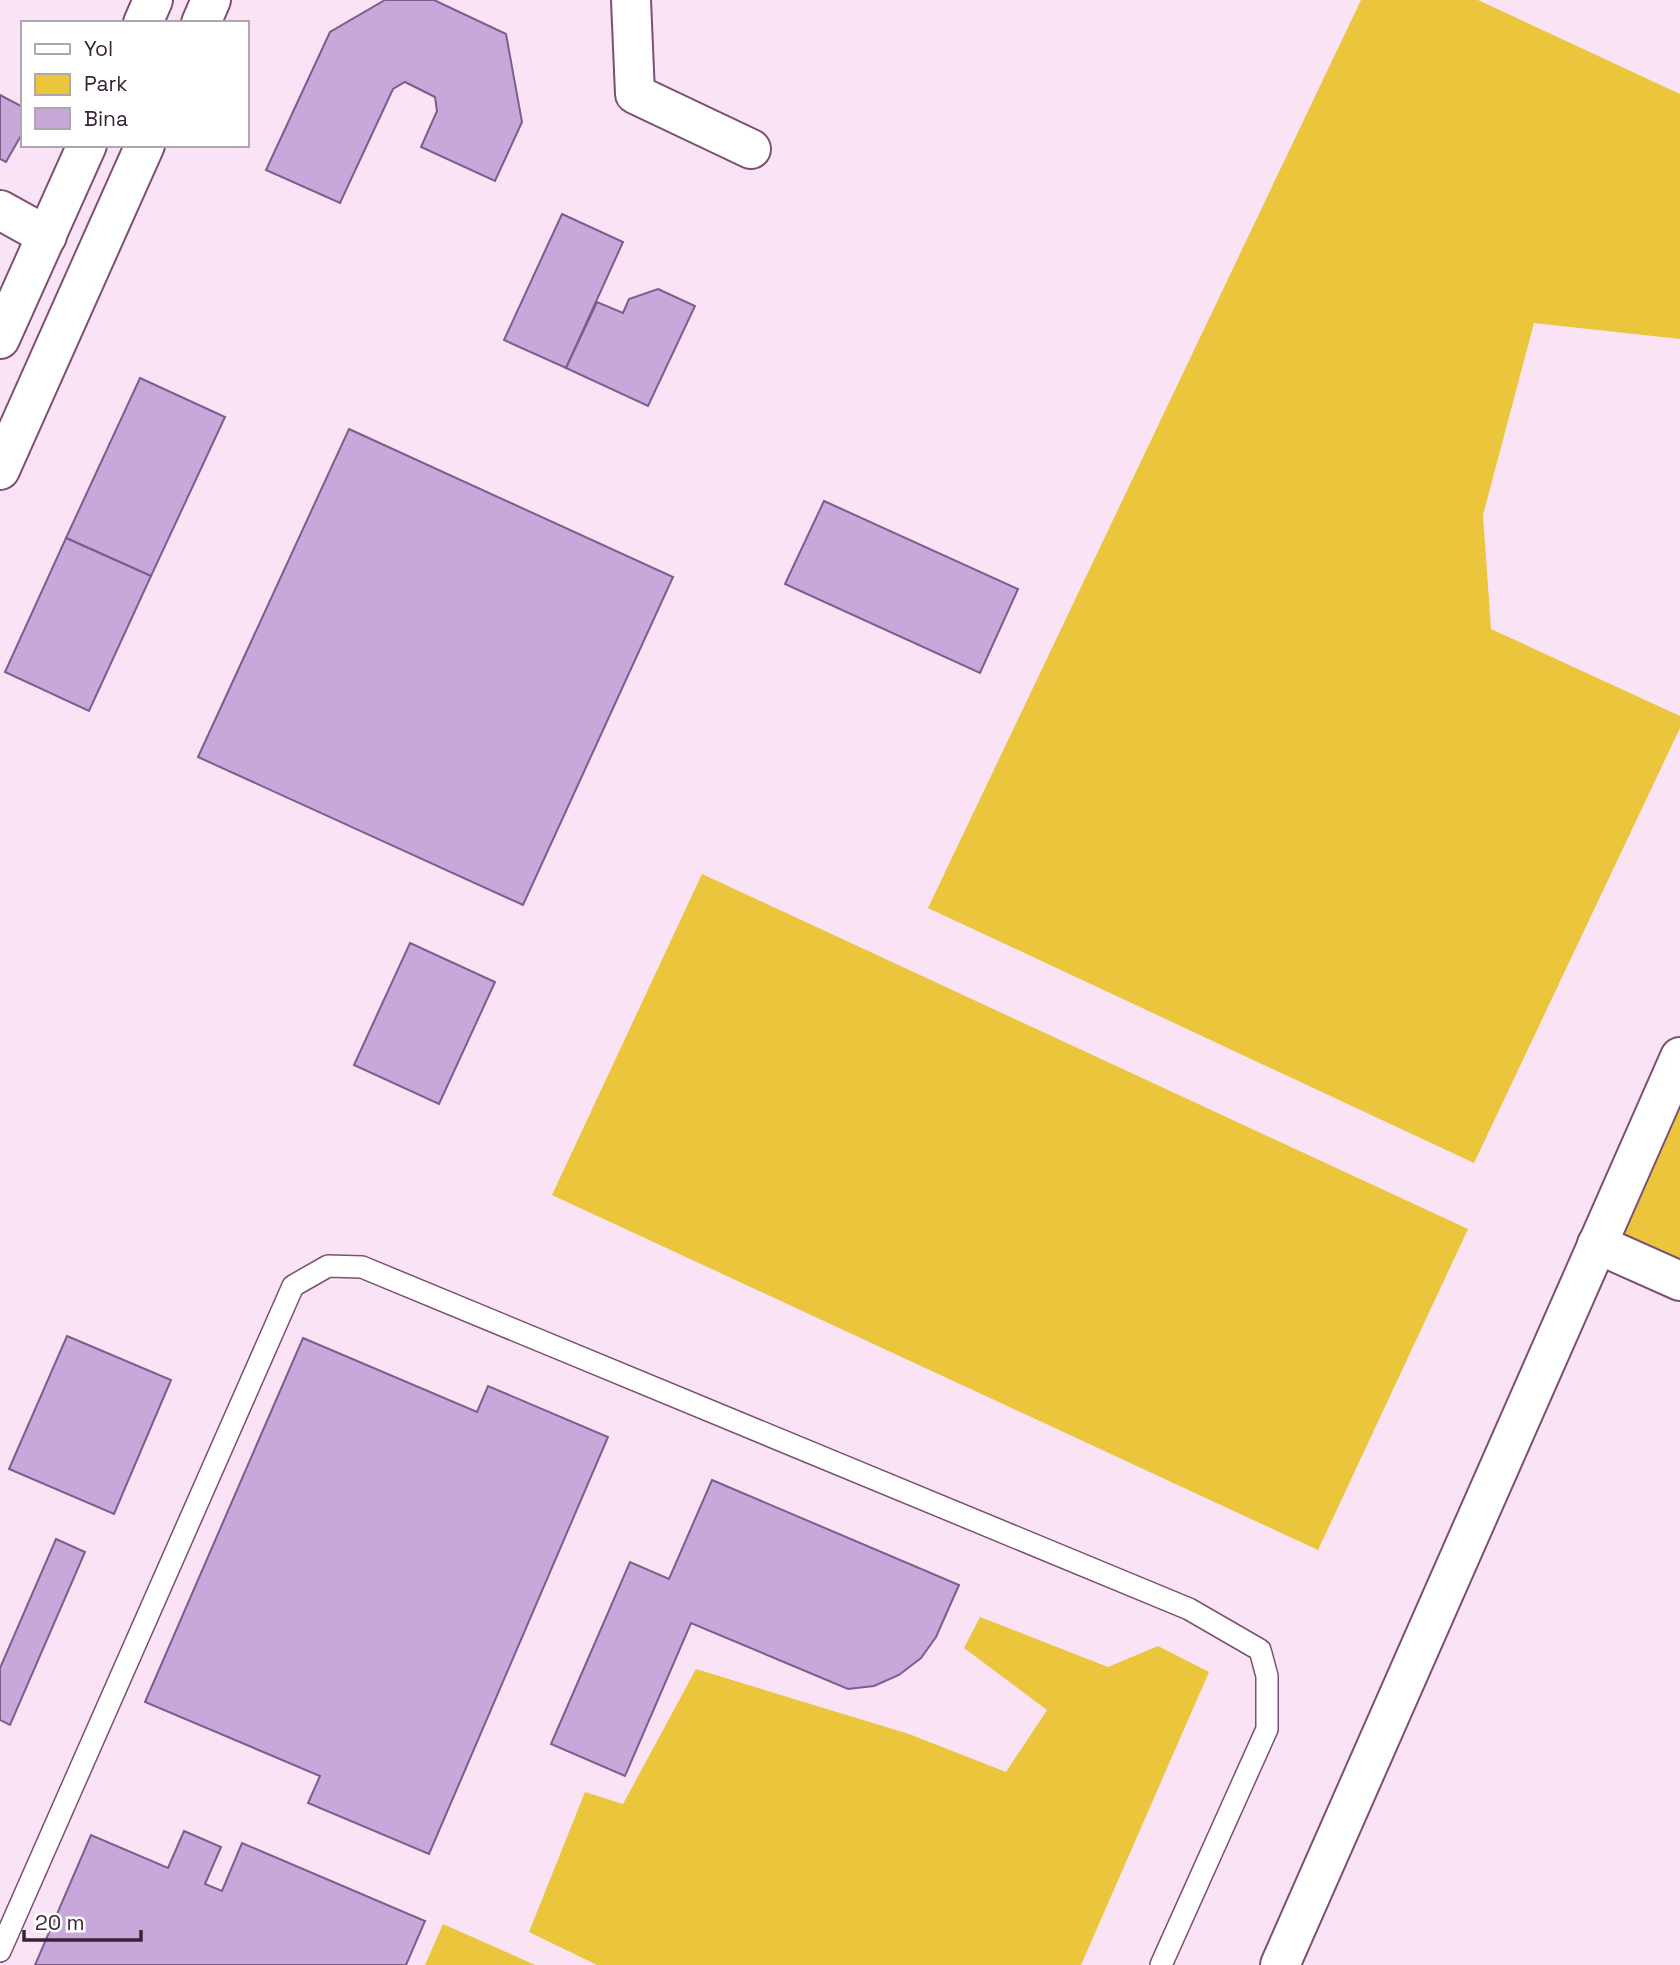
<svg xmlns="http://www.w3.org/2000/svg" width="1680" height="1965" viewBox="0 0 1680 1965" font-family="'Space Grotesk',sans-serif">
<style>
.green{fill:#ebc53c}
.building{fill:#c8a7db;stroke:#7c5d8d;stroke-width:2}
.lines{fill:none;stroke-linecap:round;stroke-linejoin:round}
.service-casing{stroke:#7c4f74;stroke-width:24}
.minor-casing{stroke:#7c4f74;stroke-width:42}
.tertiary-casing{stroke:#7c4f74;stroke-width:42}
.service{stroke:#fff;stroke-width:21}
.minor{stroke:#fff;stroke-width:38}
.tertiary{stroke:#fff;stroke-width:38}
</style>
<rect width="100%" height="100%" fill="#f9e3f4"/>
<g class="green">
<path d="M1361,0H1478L1680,94V339L1534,323L1483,515L1491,629L1680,716V728L1474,1163L928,908Z"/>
<path d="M702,874L1468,1229L1318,1550L552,1195Z"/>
<path d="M1680,1057V1281L1597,1244Z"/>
<path d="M980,1617L1108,1667L1158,1646L1209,1672L1081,1965H597L529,1932L585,1792L623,1804L696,1669L909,1734L1006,1772L1047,1710L964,1648Z"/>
<path d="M443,1924L535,1965H425Z"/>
</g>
<g class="building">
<path d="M385,0H434L506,34L522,122L495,181L421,147L437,111L435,97L405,82L393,89L340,203L266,170L330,32Z"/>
<path d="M0,95L23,107V132L6,162L0,159Z"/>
<path d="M562,214L623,242L566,368L504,340Z"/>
<path d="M658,289L695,306L648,406L566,368L597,302L623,313L629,299Z"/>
<path d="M140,378L225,417L151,576L66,538Z"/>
<path d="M349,429L673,577L523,905L198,757Z"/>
<path d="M824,501L1018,589L980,673L785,584Z"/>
<path d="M66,538L151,576L89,711L5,672Z"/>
<path d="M410,943L495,982L439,1104L354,1065Z"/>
<path d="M67,1336L171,1380L114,1514L9,1469Z"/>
<path d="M303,1338L477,1412L488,1386L608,1437L429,1854L308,1803L320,1776L145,1702Z"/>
<path d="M712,1480L959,1585L936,1637L921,1658L899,1675L874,1686L848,1689L691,1623L625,1776L551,1744L630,1562L669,1579Z"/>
<path d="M56,1539L85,1552L10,1725L0,1720V1668Z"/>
<path d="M184,1831L221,1847L205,1884L222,1891L242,1843L425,1921L406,1965H35L91,1835L168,1868Z"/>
</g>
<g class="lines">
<defs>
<path id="service" d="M0,1951L293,1286L328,1266L362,1267L1189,1609L1260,1650L1267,1676V1729L1161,1965"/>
<g id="minor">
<path d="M631,0L635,94L751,149"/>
<path d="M0,210L47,236"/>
<path d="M1597,1244L1680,1281"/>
<path d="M1280,1965L1680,1057"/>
</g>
<g id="tertiary">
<path d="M143,23L153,0"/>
<path d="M201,23L211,0"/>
<path d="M0,339L87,145"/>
<path d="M0,470L145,145"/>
</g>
</defs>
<use href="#service" class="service-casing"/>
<use href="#minor" class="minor-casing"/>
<use href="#tertiary" class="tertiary-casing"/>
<use href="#service" class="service"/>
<use href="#minor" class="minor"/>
<use href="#tertiary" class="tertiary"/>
</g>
<rect x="21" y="21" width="228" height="126" fill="#ffffff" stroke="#afa7ad" stroke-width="2"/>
<rect x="35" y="44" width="35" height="10" fill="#ffffff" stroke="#afa7ad" stroke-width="2"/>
<text x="84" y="56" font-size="21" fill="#362333">Yol</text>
<rect x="35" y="74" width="35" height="21" fill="#ebc53c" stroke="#afa7ad" stroke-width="2"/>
<text x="84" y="91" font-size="21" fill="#362333">Park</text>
<rect x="35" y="108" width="35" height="21" fill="#c8a7db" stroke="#afa7ad" stroke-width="2"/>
<text x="84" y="126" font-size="21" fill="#362333">Bina</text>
<path d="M24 1930v10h117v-10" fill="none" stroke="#362333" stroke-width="3.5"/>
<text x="35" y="1930" font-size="21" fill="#362333" stroke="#ffffff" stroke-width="5" paint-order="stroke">20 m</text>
</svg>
